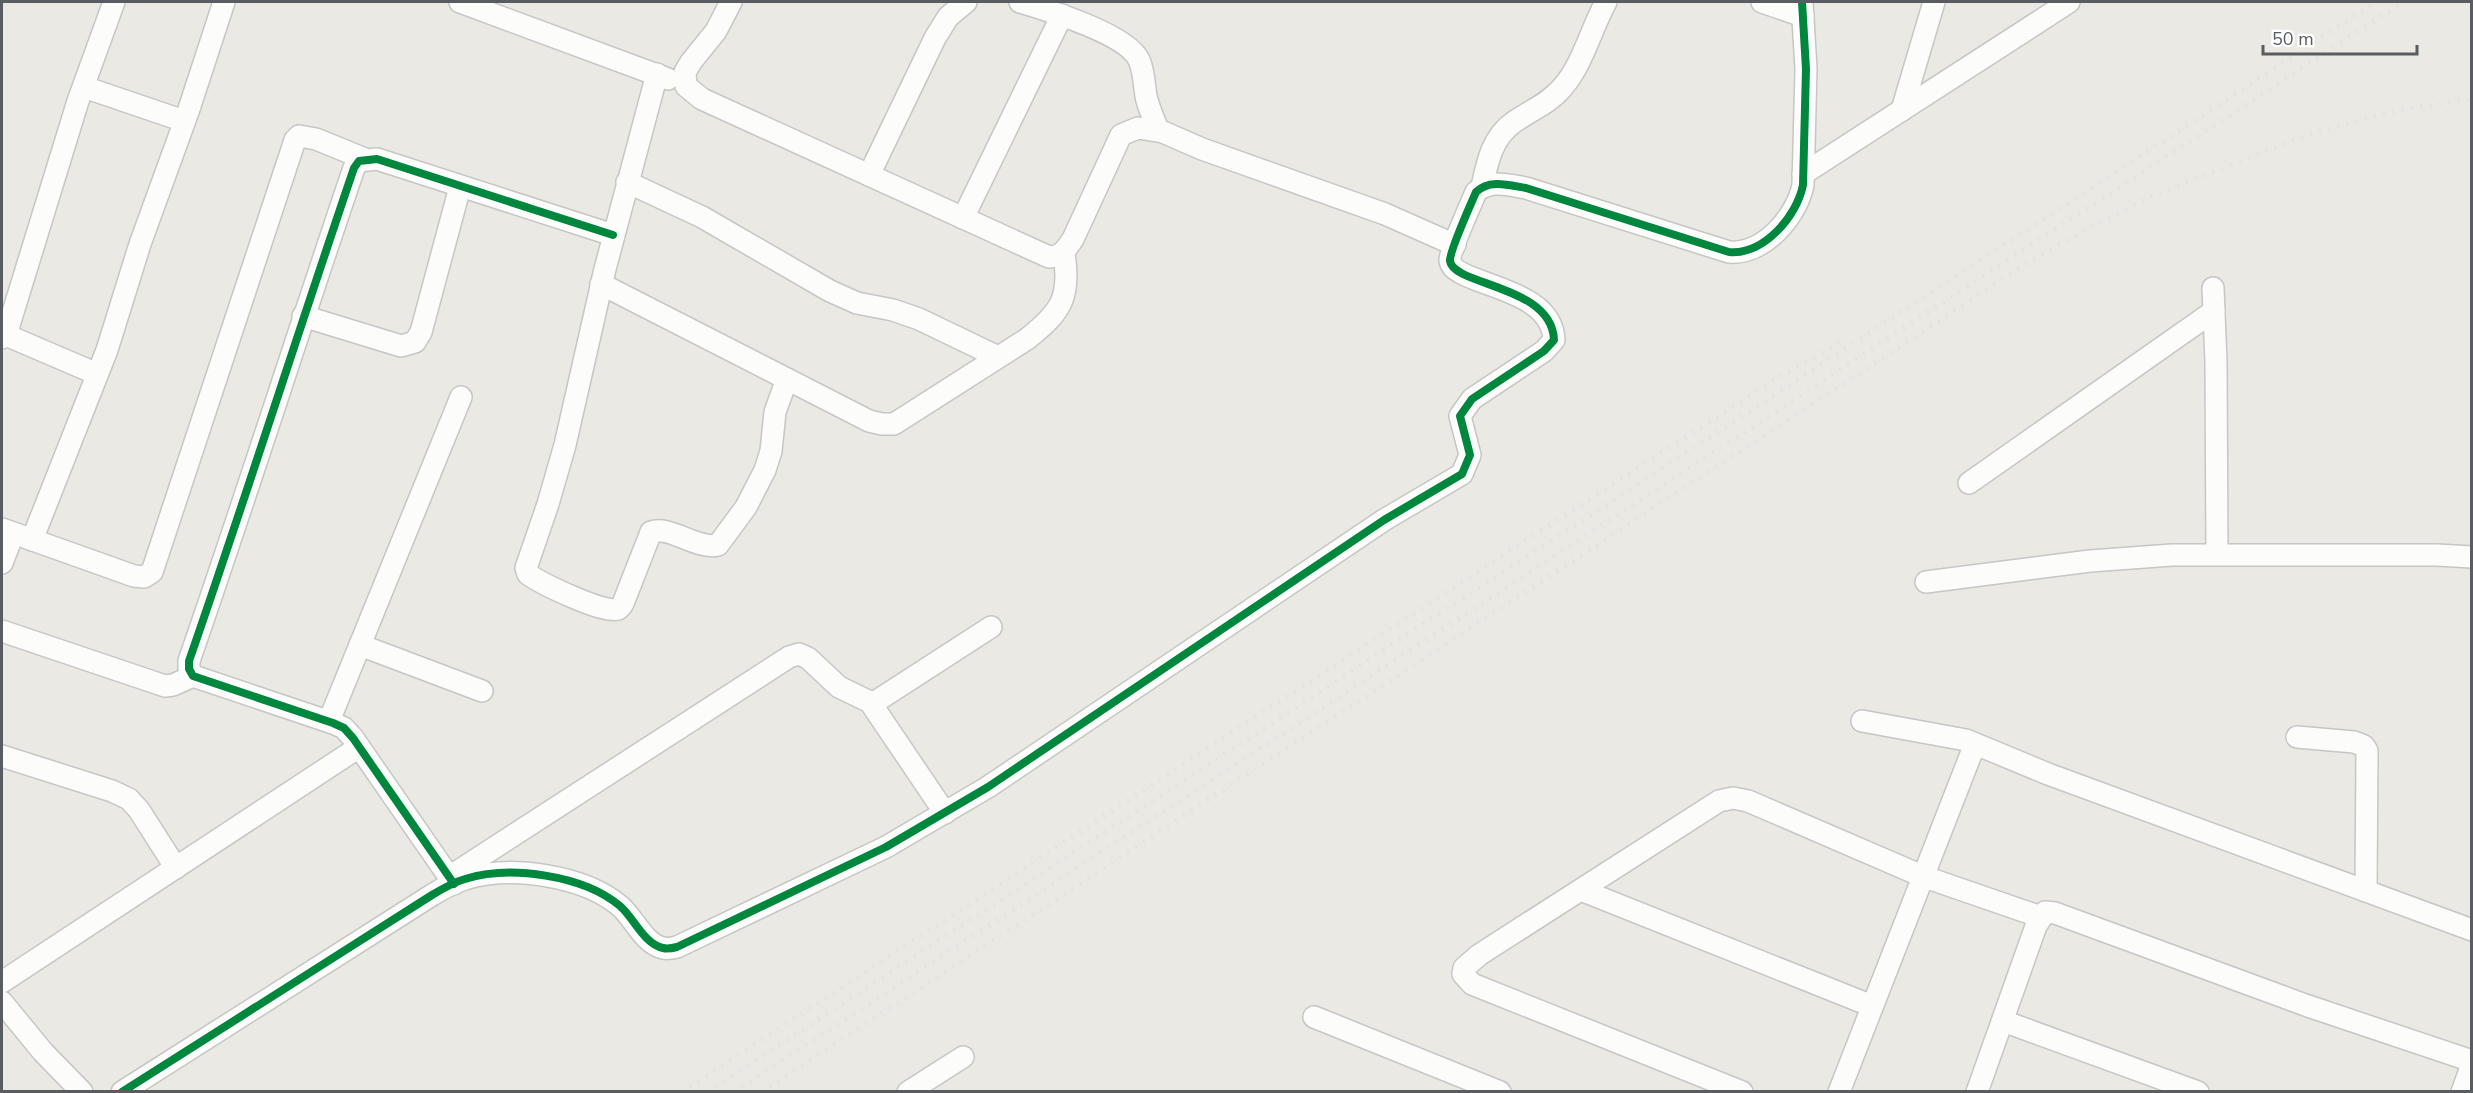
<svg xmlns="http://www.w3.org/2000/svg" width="2473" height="1093" viewBox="0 0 2473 1093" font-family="'Nunito Sans',sans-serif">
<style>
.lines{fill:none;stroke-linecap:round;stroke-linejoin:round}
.minor-casing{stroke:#c6c6c4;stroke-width:24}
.minor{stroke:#fcfcfb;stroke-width:21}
.rail{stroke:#e2e2e1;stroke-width:4.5;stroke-dasharray:1.5 8;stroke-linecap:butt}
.cycleway-casing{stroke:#fff;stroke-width:11}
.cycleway{stroke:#00873e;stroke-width:8}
</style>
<rect width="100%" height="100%" fill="#eae9e3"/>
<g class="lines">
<defs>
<g id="minor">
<path d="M460,2L668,79"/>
<path d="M731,2L716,31L691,62L685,72L686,86L702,99L1049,257C1062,257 1066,249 1073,239L1121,135L1138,128L1163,132L1202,149L1385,214L1455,245"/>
<path d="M1020,2C1047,10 1127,34 1139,60C1144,71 1144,83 1146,96C1148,107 1154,119 1158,130"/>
<path d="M1762,2L1803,16"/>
<path d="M657,74L605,269L565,445L548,504L526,568L528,574C540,583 606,615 618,609C621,607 623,604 624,601L651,532C670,525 697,550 718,545L746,507L765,470L771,451L775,412L787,379"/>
<path d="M84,87L184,121"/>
<path d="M1902,110L1934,2"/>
<path d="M1803,174L2069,2"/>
<path d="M869,175L935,38L948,17L966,2"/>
<path d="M627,182L702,217L830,291L857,303L893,310L919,319L998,357"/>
<path d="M1482,187C1487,163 1492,137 1514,122C1531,110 1548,104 1562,88C1583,64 1591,29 1606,2"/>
<path d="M963,218L1062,15"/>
<path d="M601,284L869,421L882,424H894L1027,339C1061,312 1071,298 1064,253"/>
<path d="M2213,288L2216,362L2217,554"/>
<path d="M303,316L401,346L415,342L421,332L460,187"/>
<path d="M6,335L97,374"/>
<path d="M2,338L6,335L78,101L114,2"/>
<path d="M1969,483L2214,311"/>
<path d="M2,529L134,576L144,577L152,572L295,140L299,136L316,139L365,159"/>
<path d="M32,540L107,350L140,244L188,112L224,2"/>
<path d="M2,563L13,534"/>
<path d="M1926,582L2090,561L2172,555H2437L2472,557"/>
<path d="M2,631L165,686L173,685L193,676"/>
<path d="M360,645L482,691"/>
<path d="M872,704L991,627"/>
<path d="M329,721L461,397"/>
<path d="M1862,721L1966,740L2048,774L2472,930"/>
<path d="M2297,737L2354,742L2364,746L2367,751L2366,891"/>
<path d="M2,756L112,791L129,799L139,810L176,868"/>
<path d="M449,877L789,657L799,654L808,658L839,687L870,702L945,813"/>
<path d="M454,884L353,738L344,728L333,723L193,676L189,669V661C246,497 298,332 354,168L359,161L377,159L613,235"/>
<path d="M1581,890L1872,1006"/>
<path d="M2,982L359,747"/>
<path d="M2,1002L43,1052L82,1092"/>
<path d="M1314,1017L1500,1092"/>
<path d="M2003,1021L2198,1092"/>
<path d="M122,1092L432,895C442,889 454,882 465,879C510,865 583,875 620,906C634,918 644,944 663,948C667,949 673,948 677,947L886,847L988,787L1384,520L1462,474L1470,455L1460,416L1472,399L1544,351L1554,340C1552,285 1454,286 1450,261C1449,252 1471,204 1476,192C1490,179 1508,185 1526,188L1729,252C1764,255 1797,216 1803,185L1806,69L1802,2"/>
<path d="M908,1092L963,1057"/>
<path d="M1742,1092L1472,984L1463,974L1464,968L1479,955L1719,801L1733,798L1748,801L1922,876L2041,917"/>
<path d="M1839,1092L1973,749L1977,745"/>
<path d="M1977,1092L2036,926L2045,912L2055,913L2308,1006L2472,1061"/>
<path d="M2462,1092L2472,1064"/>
</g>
</defs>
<use href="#minor" class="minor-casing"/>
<use href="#minor" class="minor"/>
<g class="rail">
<path d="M682,1092L1508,552L1779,377L1843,341"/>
<path d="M707,1092L2376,2"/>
<path d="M734,1092L2403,2"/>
<path d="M762,1092L2023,266L2070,238L2152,196L2313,133L2404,109L2472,99"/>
</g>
<defs>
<g id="cycleway">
<path d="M454,884L353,738L344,728L333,723L193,676L189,669V661C246,497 298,332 354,168L359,161L377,159L613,235"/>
<path d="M122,1092L432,895C442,889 454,882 465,879C510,865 583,875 620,906C634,918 644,944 663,948C667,949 673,948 677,947L886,847L988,787L1384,520L1462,474L1470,455L1460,416L1472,399L1544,351L1554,340C1552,285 1454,286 1450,261C1449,252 1471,204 1476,192C1490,179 1508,185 1526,188L1729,252C1764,255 1797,216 1803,185L1806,69L1802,2"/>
</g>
</defs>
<use href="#cycleway" class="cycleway-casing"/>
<use href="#cycleway" class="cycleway"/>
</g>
<rect width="2473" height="1093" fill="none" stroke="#595d62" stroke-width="6"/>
<path d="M2263 45v9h154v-9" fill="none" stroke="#595d62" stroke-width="3"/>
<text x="2272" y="45" font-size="18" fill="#595d62" stroke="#ffffff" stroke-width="4.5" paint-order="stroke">50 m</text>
</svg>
